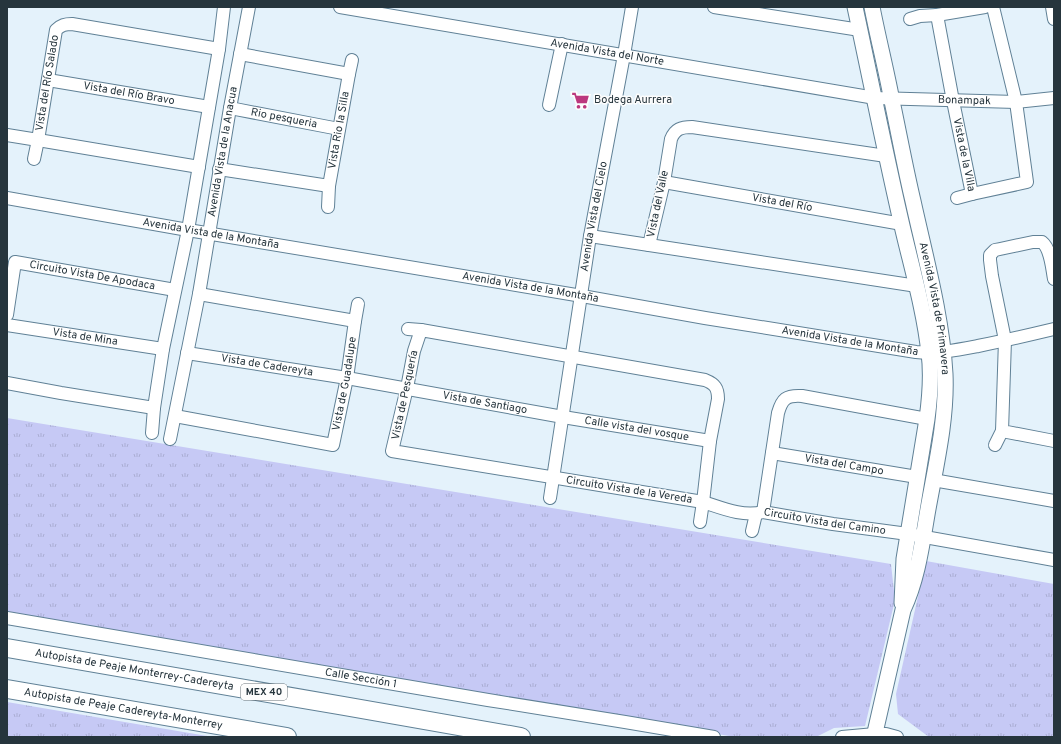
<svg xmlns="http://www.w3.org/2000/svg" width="1061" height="744" viewBox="0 0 1061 744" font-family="Overpass,sans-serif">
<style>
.grass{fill:url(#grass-tufts)}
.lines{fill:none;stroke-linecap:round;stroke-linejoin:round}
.minor-casing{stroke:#608196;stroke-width:14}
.major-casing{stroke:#608196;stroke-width:17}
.highway-casing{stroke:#608196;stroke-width:20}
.minor{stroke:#fff;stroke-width:12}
.major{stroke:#fff;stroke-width:15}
.highway{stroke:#fff;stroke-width:18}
.labels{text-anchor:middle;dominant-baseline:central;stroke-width:3;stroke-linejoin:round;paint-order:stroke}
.shield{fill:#fdfdfd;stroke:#667177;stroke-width:1}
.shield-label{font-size:10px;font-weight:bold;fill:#26353d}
.street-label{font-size:11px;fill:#26353d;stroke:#fdfdfd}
.poi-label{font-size:11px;fill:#26353d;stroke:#fdfdfd;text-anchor:start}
</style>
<defs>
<pattern id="grass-tufts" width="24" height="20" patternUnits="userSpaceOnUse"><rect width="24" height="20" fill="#c6c9f5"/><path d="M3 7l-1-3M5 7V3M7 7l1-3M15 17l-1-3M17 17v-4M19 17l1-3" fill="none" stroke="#aaadd3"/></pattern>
</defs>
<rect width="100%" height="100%" fill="#e4f2fb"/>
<g class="grass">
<path d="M7,418L891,564L895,600L865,726L834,728L816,737H735L7,613Z"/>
<path d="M926,561L1054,584V737H929L898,714L896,694Z"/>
<path d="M7,702L213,737H7Z"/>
</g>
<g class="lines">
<defs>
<g id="minor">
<path id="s1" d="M340,7L875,98L1016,102L1054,98"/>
<path d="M714,7L860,30"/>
<path id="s2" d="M985,7L937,15L953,101L972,194L1027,182L1016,102L993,7"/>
<path d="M1052,7L1054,19"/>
<path d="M910,19L920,16L937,15"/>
<path d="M349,74L352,60"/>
<path id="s3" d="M48,80L209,107"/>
<path d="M549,105L562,44"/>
<path id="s4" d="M230,108L339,129"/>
<path d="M7,135L38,140L34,159"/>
<path d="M886,156L692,127C681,127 675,129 671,139L664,182L649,245L917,286"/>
<path id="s5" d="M199,167L38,140L56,30C61,25 65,24 72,24L219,49"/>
<path id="s6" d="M219,169L329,186L349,74L240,54"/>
<path id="s7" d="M664,182L902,224"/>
<path id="s8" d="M7,198L188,230L582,296L705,318L916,352C937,354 957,350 978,346C1003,341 1029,335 1054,329"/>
<path d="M957,198L972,194"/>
<path d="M328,207L329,186"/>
<path d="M590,236L649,245"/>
<path d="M1054,279C1052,269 1051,249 1042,242H1033L1000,249L995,250L990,255V260L992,276L1005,340L1002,431L1054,441"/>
<path id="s9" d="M7,315L15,262L175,290"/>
<path d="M355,321L358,304"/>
<path id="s10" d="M7,325L163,349"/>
<path d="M408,329L421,330"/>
<path d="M421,330L705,380C715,384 718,388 718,399L710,441L703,502L392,451L407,388L414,351Z"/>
<path id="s11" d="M187,353L347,378L563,417L710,441"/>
<path d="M7,383L61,393L154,408"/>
<path id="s12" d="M175,416L333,445L347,378L355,321L199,294"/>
<path id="s13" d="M927,419L802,396C786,395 782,399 778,413L763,512L833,524L908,534L1054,560"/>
<path d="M152,433L154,408L163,349L188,230L219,49L224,7"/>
<path id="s14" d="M170,439L199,294L230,108L249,7"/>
<path d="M995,445L1002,431"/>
<path id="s15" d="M772,453L917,477"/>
<path d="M933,480L1054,501"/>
<path id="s16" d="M550,498L590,236L624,55L632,7"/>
<path d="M700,522L703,502C722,508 742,517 763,512"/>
<path d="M752,531L756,514"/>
<path id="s17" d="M7,618L488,700L625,722L714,737"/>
<path d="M842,737L875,734H886L897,737"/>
</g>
<g id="major">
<path d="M855,7C870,77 884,147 900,217C910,262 924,307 929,353C932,375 930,397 927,419L904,559L902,603"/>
<path id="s18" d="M872,7C878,38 886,69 892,101C899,134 905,167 913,201C925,256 942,317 945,374C947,418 936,465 928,509C922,543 918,578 903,610L874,737"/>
</g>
<g id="highway">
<path id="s19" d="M7,648L344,706L521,737"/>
<path id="s20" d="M7,689L287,737"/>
</g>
</defs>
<use href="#minor" class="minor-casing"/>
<use href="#major" class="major-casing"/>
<use href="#highway" class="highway-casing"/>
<use href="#minor" class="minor"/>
<use href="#major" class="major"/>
<use href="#highway" class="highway"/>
</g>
<defs>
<symbol id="supermarket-bare" viewBox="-9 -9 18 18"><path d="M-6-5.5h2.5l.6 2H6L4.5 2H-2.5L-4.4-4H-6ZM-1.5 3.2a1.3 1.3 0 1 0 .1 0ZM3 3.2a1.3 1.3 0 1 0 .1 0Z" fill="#bc387e" stroke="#fdfdfd" stroke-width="2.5" paint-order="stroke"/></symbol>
</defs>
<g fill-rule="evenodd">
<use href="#supermarket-bare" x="568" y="88" width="25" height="25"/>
</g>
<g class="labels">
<rect class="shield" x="241" y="684" width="46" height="16" rx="3"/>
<g class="shield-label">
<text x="264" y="692">MEX 40</text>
</g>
<g class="street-label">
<text stroke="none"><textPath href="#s1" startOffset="271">Avenida Vista del Norte</textPath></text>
<text stroke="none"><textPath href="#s5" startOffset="221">Vista del Río Salado</textPath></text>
<text stroke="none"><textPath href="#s3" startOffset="82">Vista del Río Bravo</textPath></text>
<text stroke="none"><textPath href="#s1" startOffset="632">Bonampak</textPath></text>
<text stroke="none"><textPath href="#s4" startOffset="55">Rio pesqueria</textPath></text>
<text stroke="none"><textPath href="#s6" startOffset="168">Vista Rio la Silla</textPath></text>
<text stroke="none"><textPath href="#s14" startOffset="292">Avenida Vista de la Anacua</textPath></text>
<text stroke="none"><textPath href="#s2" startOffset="191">Vista de la Villa</textPath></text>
<text stroke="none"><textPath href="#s7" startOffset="120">Vista del Río</textPath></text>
<text transform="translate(658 204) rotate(-78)">Vista del Valle</text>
<text stroke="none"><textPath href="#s16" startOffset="285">Avenida Vista del Cielo</textPath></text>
<text stroke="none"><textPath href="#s8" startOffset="207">Avenida Vista de la Montaña</textPath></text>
<text stroke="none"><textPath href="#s9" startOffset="132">Circuito Vista De Apodaca</textPath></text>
<text stroke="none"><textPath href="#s8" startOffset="531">Avenida Vista de la Montaña</textPath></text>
<text stroke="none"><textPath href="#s18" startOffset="308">Avenida Vista de Primavera</textPath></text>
<text stroke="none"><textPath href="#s10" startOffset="79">Vista de Mina</textPath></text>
<text stroke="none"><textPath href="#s8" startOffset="855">Avenida Vista de la Montaña</textPath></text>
<text stroke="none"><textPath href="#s11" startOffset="81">Vista de Cadereyta</textPath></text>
<text stroke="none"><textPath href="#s12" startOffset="223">Vista de Guadalupe</textPath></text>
<text transform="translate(405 395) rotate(-78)">Vista de Pesquería</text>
<text stroke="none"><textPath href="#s11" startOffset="302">Vista de Santiago</textPath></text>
<text stroke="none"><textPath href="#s11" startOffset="456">Calle vista del vosque</textPath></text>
<text stroke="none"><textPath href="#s15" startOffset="73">Vista del Campo</textPath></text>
<text transform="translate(629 490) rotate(9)">Circuito Vista de la Vereda</text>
<text stroke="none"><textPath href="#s13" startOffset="323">Circuito Vista del Camino</textPath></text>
<text stroke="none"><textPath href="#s19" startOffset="129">Autopista de Peaje Monterrey-Cadereyta</textPath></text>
<text stroke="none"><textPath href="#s17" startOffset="359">Calle Sección 1</textPath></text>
<text stroke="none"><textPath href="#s20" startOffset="118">Autopista de Peaje Cadereyta-Monterrey</textPath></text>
</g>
<g class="poi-label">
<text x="594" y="100">Bodega Aurrera</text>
</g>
</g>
<rect width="1061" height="744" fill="none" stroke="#26353d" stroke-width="16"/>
</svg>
